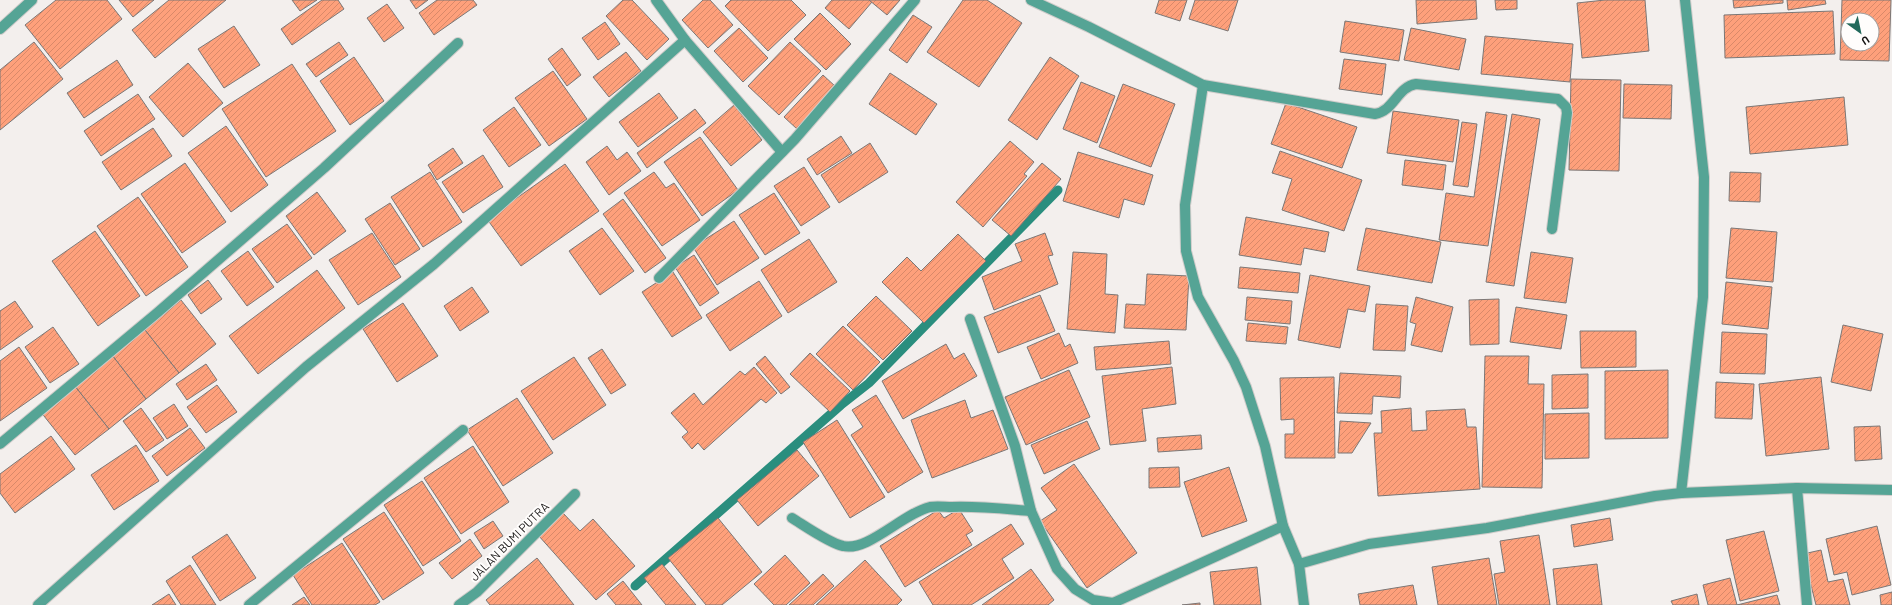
<svg xmlns="http://www.w3.org/2000/svg" width="1892" height="605" viewBox="0 0 1892 605" font-family="Barlow,sans-serif">
<style>
.lines{fill:none;stroke-linecap:round;stroke-linejoin:round}
.stream{stroke:#2a8e7e;stroke-width:9}
.building{fill:url(#building-hatch);stroke:#7b7776;fill-rule:evenodd}
.minor-casing{stroke:#cfccca;stroke-width:12}
.minor{stroke:#55a495;stroke-width:10}
.labels{text-anchor:middle;dominant-baseline:central;stroke-width:4;stroke-linejoin:round;paint-order:stroke}
.street-label{font-size:12px;fill:#141212;stroke:#fffdfc}
</style>
<defs>
<pattern id="building-hatch" width="6" height="6" patternUnits="userSpaceOnUse"><rect width="6" height="6" fill="#fea07b"/><path d="M-1 1l2-2M0 6l6-6M5 7l2-2" fill="none" stroke="#d98969"/></pattern>
</defs>
<rect width="100%" height="100%" fill="#f3efed"/>
<g class="lines">
<path class="stream" d="M635,586L841,405L869,383L1058,190"/>
</g>
<g class="building">
<path d="M56,0H107L122,19L60,69L25,25Z"/>
<path d="M119,0H154L133,17Z"/>
<path d="M169,0H226L155,58L132,30Z"/>
<path d="M292,0H317L300,11Z"/>
<path d="M322,0H338L344,9L292,45L281,29Z"/>
<path d="M410,0H428L416,9Z"/>
<path d="M437,0H473L477,5L434,35L419,13Z"/>
<path d="M623,0H632L669,39L647,60L606,16Z"/>
<path d="M703,0H710L733,25L708,48L682,20Z"/>
<path d="M731,0H791L806,15L768,51L725,6Z"/>
<path d="M832,0H869L872,2L849,29L825,8Z"/>
<path d="M869,0H900L887,15Z"/>
<path d="M963,0H987L1022,23L979,87L927,52Z"/>
<path d="M1159,0H1187L1180,21L1155,13Z"/>
<path d="M1195,0H1238L1228,31L1189,19Z"/>
<path d="M1416,0H1476L1477,19L1417,24Z"/>
<path d="M1495,0H1517V9L1496,10Z"/>
<path d="M1605,0H1645L1649,51L1582,58L1577,3Z"/>
<path d="M1733,0H1783V3L1734,8Z"/>
<path d="M1787,0H1825L1826,4L1788,10Z"/>
<path d="M1842,0H1891L1889,61L1840,60ZM1848,20H1872V44H1848Z"/>
<path d="M387,4L404,28L384,42L367,18Z"/>
<path d="M1833,11L1835,54L1725,58L1724,15Z"/>
<path d="M820,13L851,44L826,70L794,39Z"/>
<path d="M913,15L932,27L907,63L889,50Z"/>
<path d="M1345,21L1404,30L1399,61L1340,52Z"/>
<path d="M605,22L620,44L598,60L582,38Z"/>
<path d="M234,26L260,65L224,88L198,49Z"/>
<path d="M739,28L768,58L743,82L714,51Z"/>
<path d="M1411,28L1466,39L1459,70L1404,60Z"/>
<path d="M1485,36L1573,44L1570,82L1481,74Z"/>
<path d="M34,42L63,79L0,130V70Z"/>
<path d="M339,42L348,55L316,77L306,64Z"/>
<path d="M790,42L821,71L779,115L748,86Z"/>
<path d="M562,48L581,75L567,86L548,59Z"/>
<path d="M626,52L641,71L609,97L593,77Z"/>
<path d="M354,57L384,101L350,125L320,81Z"/>
<path d="M1050,57L1079,76L1037,140L1008,120Z"/>
<path d="M1344,59L1386,64L1382,95L1339,89Z"/>
<path d="M117,60L133,85L84,118L67,93Z"/>
<path d="M188,63L223,103L183,137L149,97Z"/>
<path d="M292,64L336,131L266,177L222,109Z"/>
<path d="M553,71L587,119L549,146L515,98Z"/>
<path d="M890,73L937,104L916,135L869,104Z"/>
<path d="M823,75L836,87L797,129L784,117Z"/>
<path d="M1571,79L1621,80L1619,171L1569,170Z"/>
<path d="M1081,82L1115,96L1097,143L1063,129Z"/>
<path d="M1123,84L1175,104L1151,167L1099,147Z"/>
<path d="M1624,84L1672,85L1671,119L1623,118Z"/>
<path d="M659,93L678,118L638,147L619,122Z"/>
<path d="M138,94L155,119L101,156L84,131Z"/>
<path d="M1844,97L1848,145L1750,154L1746,107Z"/>
<path d="M1286,103L1357,127L1342,168L1271,144Z"/>
<path d="M734,105L762,140L731,166L703,132Z"/>
<path d="M514,107L541,145L509,167L483,130Z"/>
<path d="M695,109L706,123L647,168L637,153Z"/>
<path d="M1393,111L1459,120L1453,162L1387,153Z"/>
<path d="M1486,112L1507,115L1488,246L1439,240L1446,193L1474,197Z"/>
<path d="M1512,114L1540,119L1514,286L1486,282Z"/>
<path d="M1462,122L1477,124L1468,187L1453,185Z"/>
<path d="M226,126L268,185L231,212L188,153Z"/>
<path d="M153,128L172,156L121,190L102,162Z"/>
<path d="M841,136L852,153L817,175L807,159Z"/>
<path d="M700,137L738,190L702,216L664,162Z"/>
<path d="M1010,141L1034,162L1024,174L1027,176L983,227L956,202Z"/>
<path d="M870,143L888,172L839,203L821,175Z"/>
<path d="M607,146L617,160L627,152L641,171L609,195L586,162Z"/>
<path d="M453,148L463,163L437,180L428,165Z"/>
<path d="M1280,151L1362,180L1344,231L1282,210L1292,179L1272,173Z"/>
<path d="M1078,152L1153,175L1144,205L1124,199L1119,218L1063,201Z"/>
<path d="M483,155L503,187L463,213L442,182Z"/>
<path d="M1405,160L1446,165L1443,190L1402,185Z"/>
<path d="M185,163L226,222L182,253L141,194Z"/>
<path d="M1042,163L1061,179L1011,236L992,220Z"/>
<path d="M565,164L599,211L521,266L487,219Z"/>
<path d="M804,167L830,207L801,226L774,186Z"/>
<path d="M430,172L462,222L423,247L391,197Z"/>
<path d="M654,172L666,188L674,183L700,220L662,246L624,193Z"/>
<path d="M1730,172L1761,173L1760,202L1729,201Z"/>
<path d="M317,192L346,231L314,255L286,216Z"/>
<path d="M774,193L800,233L765,255L739,215Z"/>
<path d="M138,197L188,267L146,296L97,226Z"/>
<path d="M623,199L666,258L645,273L603,214Z"/>
<path d="M390,203L420,249L395,265L365,219Z"/>
<path d="M1246,217L1329,232L1325,252L1304,248L1301,265L1239,255Z"/>
<path d="M734,221L759,258L717,285L693,247Z"/>
<path d="M287,224L312,258L277,283L252,249Z"/>
<path d="M602,228L634,271L600,295L569,251Z"/>
<path d="M1366,228L1441,242L1432,283L1357,270Z"/>
<path d="M1731,228L1777,232L1773,282L1726,278Z"/>
<path d="M95,231L140,296L98,326L52,261Z"/>
<path d="M372,233L401,277L358,305L329,260Z"/>
<path d="M1045,233L1053,255L1048,256L1058,284L994,310L982,277L1022,261L1015,244Z"/>
<path d="M958,234L986,261L924,323L882,282L907,257L921,271Z"/>
<path d="M809,239L837,282L788,313L761,270Z"/>
<path d="M248,251L274,287L247,306L221,271Z"/>
<path d="M1073,252L1107,254L1105,294L1118,295L1115,333L1067,329Z"/>
<path d="M1531,252L1573,258L1566,303L1524,298Z"/>
<path d="M694,255L719,293L700,306L675,267Z"/>
<path d="M1240,267L1300,273L1298,293L1238,288Z"/>
<path d="M317,270L345,308L258,374L229,336Z"/>
<path d="M673,272L702,318L672,337L642,292Z"/>
<path d="M1147,274L1189,276L1186,330L1124,328L1126,304L1145,305Z"/>
<path d="M1310,275L1370,286L1365,312L1348,309L1340,348L1298,340Z"/>
<path d="M208,280L222,299L201,314L188,295Z"/>
<path d="M759,281L782,316L730,351L706,315Z"/>
<path d="M1726,282L1772,287L1768,329L1722,324Z"/>
<path d="M472,287L489,312L460,331L444,306Z"/>
<path d="M1040,295L1055,331L998,353L984,317Z"/>
<path d="M876,296L912,331L883,360L847,325Z"/>
<path d="M1247,297L1292,301L1290,324L1245,320Z"/>
<path d="M1416,297L1453,307L1442,352L1411,345L1416,324L1410,322Z"/>
<path d="M1499,299V344L1470,345L1469,300Z"/>
<path d="M181,300L216,344L179,373L145,330Z"/>
<path d="M15,301L33,327L0,350V311Z"/>
<path d="M403,303L438,356L397,382L363,329Z"/>
<path d="M1376,304L1408,306L1405,351L1373,350Z"/>
<path d="M1516,307L1567,315L1561,349L1510,342Z"/>
<path d="M1248,323L1288,327L1286,344L1246,341Z"/>
<path d="M1843,325L1883,334L1871,391L1831,382Z"/>
<path d="M843,326L880,362L853,390L816,354Z"/>
<path d="M53,327L79,364L50,383L25,347Z"/>
<path d="M145,330L179,373L146,399L112,355Z"/>
<path d="M1580,331H1636V367L1581,368Z"/>
<path d="M1722,332L1767,334L1765,374L1720,373Z"/>
<path d="M1059,333L1065,347L1070,344L1078,363L1041,379L1027,347Z"/>
<path d="M1169,341L1171,364L1096,370L1094,347Z"/>
<path d="M946,344L954,359L964,353L977,376L903,419L882,381Z"/>
<path d="M19,347L47,388L0,421V361Z"/>
<path d="M602,349L626,385L611,394L588,358Z"/>
<path d="M810,353L850,391L830,412L790,374Z"/>
<path d="M112,355L146,399L109,429L74,385Z"/>
<path d="M765,356L790,387L781,394L756,364Z"/>
<path d="M1485,356H1529L1528,384H1544L1542,488L1482,487Z"/>
<path d="M574,357L606,405L553,440L521,391Z"/>
<path d="M206,364L217,380L187,400L176,384Z"/>
<path d="M754,367L777,393L766,403L761,399L704,450L698,443L692,449L682,437L688,432L671,413L694,393L703,405L740,371L745,375Z"/>
<path d="M1172,367L1176,404L1142,409L1146,441L1110,445L1102,376Z"/>
<path d="M1069,370L1090,417L1026,445L1005,397Z"/>
<path d="M1668,370V438L1605,439V371Z"/>
<path d="M1340,373L1401,376L1400,398L1373,396L1372,414L1337,413Z"/>
<path d="M1588,374V408L1552,409V375Z"/>
<path d="M1334,377L1335,458H1285V434H1294V419L1281,420L1280,378Z"/>
<path d="M1821,377L1829,449L1766,456L1759,384Z"/>
<path d="M1716,382L1754,384L1752,419L1715,418Z"/>
<path d="M74,385L109,429L75,455L40,411Z"/>
<path d="M217,385L237,412L206,433L187,407Z"/>
<path d="M876,395L923,472L888,493L851,435L863,427L852,410Z"/>
<path d="M517,398L553,453L503,486L467,430Z"/>
<path d="M965,400L971,418L993,410L1008,449L932,478L911,420Z"/>
<path d="M174,404L188,426L167,439L153,418Z"/>
<path d="M141,408L164,440L146,452L123,421Z"/>
<path d="M1411,408L1412,431L1427,430L1426,411L1465,409L1467,427H1476L1480,489L1378,496L1374,433H1382L1381,411Z"/>
<path d="M1589,413V458L1545,459V414Z"/>
<path d="M837,420L885,497L850,518L803,442Z"/>
<path d="M1087,421L1100,449L1044,474L1031,445Z"/>
<path d="M1340,421L1371,423L1352,453H1338Z"/>
<path d="M1880,426L1882,459L1855,461L1854,427Z"/>
<path d="M190,428L205,448L167,476L152,456Z"/>
<path d="M1201,435L1202,449L1158,452L1157,438Z"/>
<path d="M51,436L75,469L15,513L0,493V474Z"/>
<path d="M136,445L159,481L114,510L91,475Z"/>
<path d="M473,446L509,502L461,534L424,478Z"/>
<path d="M797,450L819,476L758,526L737,500Z"/>
<path d="M1074,464L1137,553L1087,588L1040,521L1057,510L1041,488Z"/>
<path d="M1179,467L1180,487L1149,488V468Z"/>
<path d="M1229,467L1247,521L1202,537L1184,482Z"/>
<path d="M422,481L461,541L423,566L384,505Z"/>
<path d="M959,509L973,531L966,535L972,545L905,587L880,546L938,510L944,518Z"/>
<path d="M384,512L424,573L383,600L343,539Z"/>
<path d="M563,513L580,531L593,519L635,566L596,600L538,535Z"/>
<path d="M718,518L762,572L722,605H706L668,558Z"/>
<path d="M1610,518L1613,540L1574,547L1571,525Z"/>
<path d="M493,521L503,536L484,549L474,533Z"/>
<path d="M1011,524L1024,544L1002,559L1014,578L971,605H933L919,582Z"/>
<path d="M1877,526L1891,585L1852,595L1847,572L1834,575L1826,539Z"/>
<path d="M1764,531L1779,591L1740,601L1726,540Z"/>
<path d="M227,534L256,578L220,601L192,557Z"/>
<path d="M1539,535L1550,605H1499L1494,574L1505,572L1500,541Z"/>
<path d="M470,539L482,556L452,579L439,563Z"/>
<path d="M342,543L380,602L375,605H312L293,575Z"/>
<path d="M1821,550L1828,582L1843,579L1850,605H1816L1803,554Z"/>
<path d="M785,555L810,583L786,605H774L754,584Z"/>
<path d="M537,558L574,605H490L486,600Z"/>
<path d="M1489,558L1497,605H1438L1432,567Z"/>
<path d="M865,560L902,600L897,605H816Z"/>
<path d="M662,564L696,605H666L644,578Z"/>
<path d="M1597,564L1602,605H1557L1553,569Z"/>
<path d="M190,565L216,605H181L166,581Z"/>
<path d="M1257,567L1261,605H1214L1210,572Z"/>
<path d="M1031,569L1054,600L1048,605H982Z"/>
<path d="M823,574L834,586L813,605H789Z"/>
<path d="M1730,578L1737,605L1777,595L1780,605H1708L1703,585Z"/>
<path d="M623,581L642,605H616L607,594Z"/>
<path d="M1413,585L1417,605H1360L1358,594Z"/>
<path d="M1892,592V605H1881L1880,595Z"/>
<path d="M169,594L176,605H152Z"/>
<path d="M1697,594L1699,605H1673L1671,601Z"/>
<path d="M304,597L310,605H292Z"/>
<path d="M1200,603V605H1182Z"/>
</g>
<g class="lines">
<defs>
<g id="minor">
<path d="M656,0L685,40L782,152"/>
<path d="M1031,0L1089,27L1203,85L1375,114C1394,111 1397,87 1416,84L1558,99L1566,107L1567,113L1552,229"/>
<path d="M0,29L32,0"/>
<path d="M1203,85L1185,205L1186,251L1198,297L1234,361L1246,387L1265,446L1283,526L1299,564"/>
<path d="M659,278L795,139L915,0"/>
<path d="M970,319L1015,446L1031,511L1057,569L1075,589L1093,600L1113,603L1283,526"/>
<path d="M0,444L157,313L324,168L458,43"/>
<path d="M1797,488L1807,605"/>
<path d="M1681,493L1797,488L1892,490"/>
<path d="M792,518C805,526 829,543 843,546C868,552 902,514 930,507C937,506 945,507 952,507C979,506 1005,509 1031,511"/>
<path d="M38,605L306,367L434,264L685,40"/>
<path d="M249,605L463,430"/>
<path d="M459,605L477,592L575,494"/>
<path d="M1304,605L1299,564L1369,544L1487,528L1655,496L1681,493L1703,297L1704,177L1685,0"/>
</g>
</defs>
<use href="#minor" class="minor-casing"/>
<use href="#minor" class="minor"/>
</g>
<g class="labels">
<g class="street-label">
<text transform="translate(509 541) rotate(-45)">JALAN BUMI PUTRA</text>
</g>
</g>
<g transform="translate(1860 32) rotate(147)"><circle r="19" fill="#fffdfc" stroke="#a19f9e"/>
<path d="M0-3L7 15L0 10L-7 15Z" fill="#23695c"/>
<text y="-6" font-size="11" font-weight="bold" text-anchor="middle" fill="#141212">U</text>
</g>
</svg>
